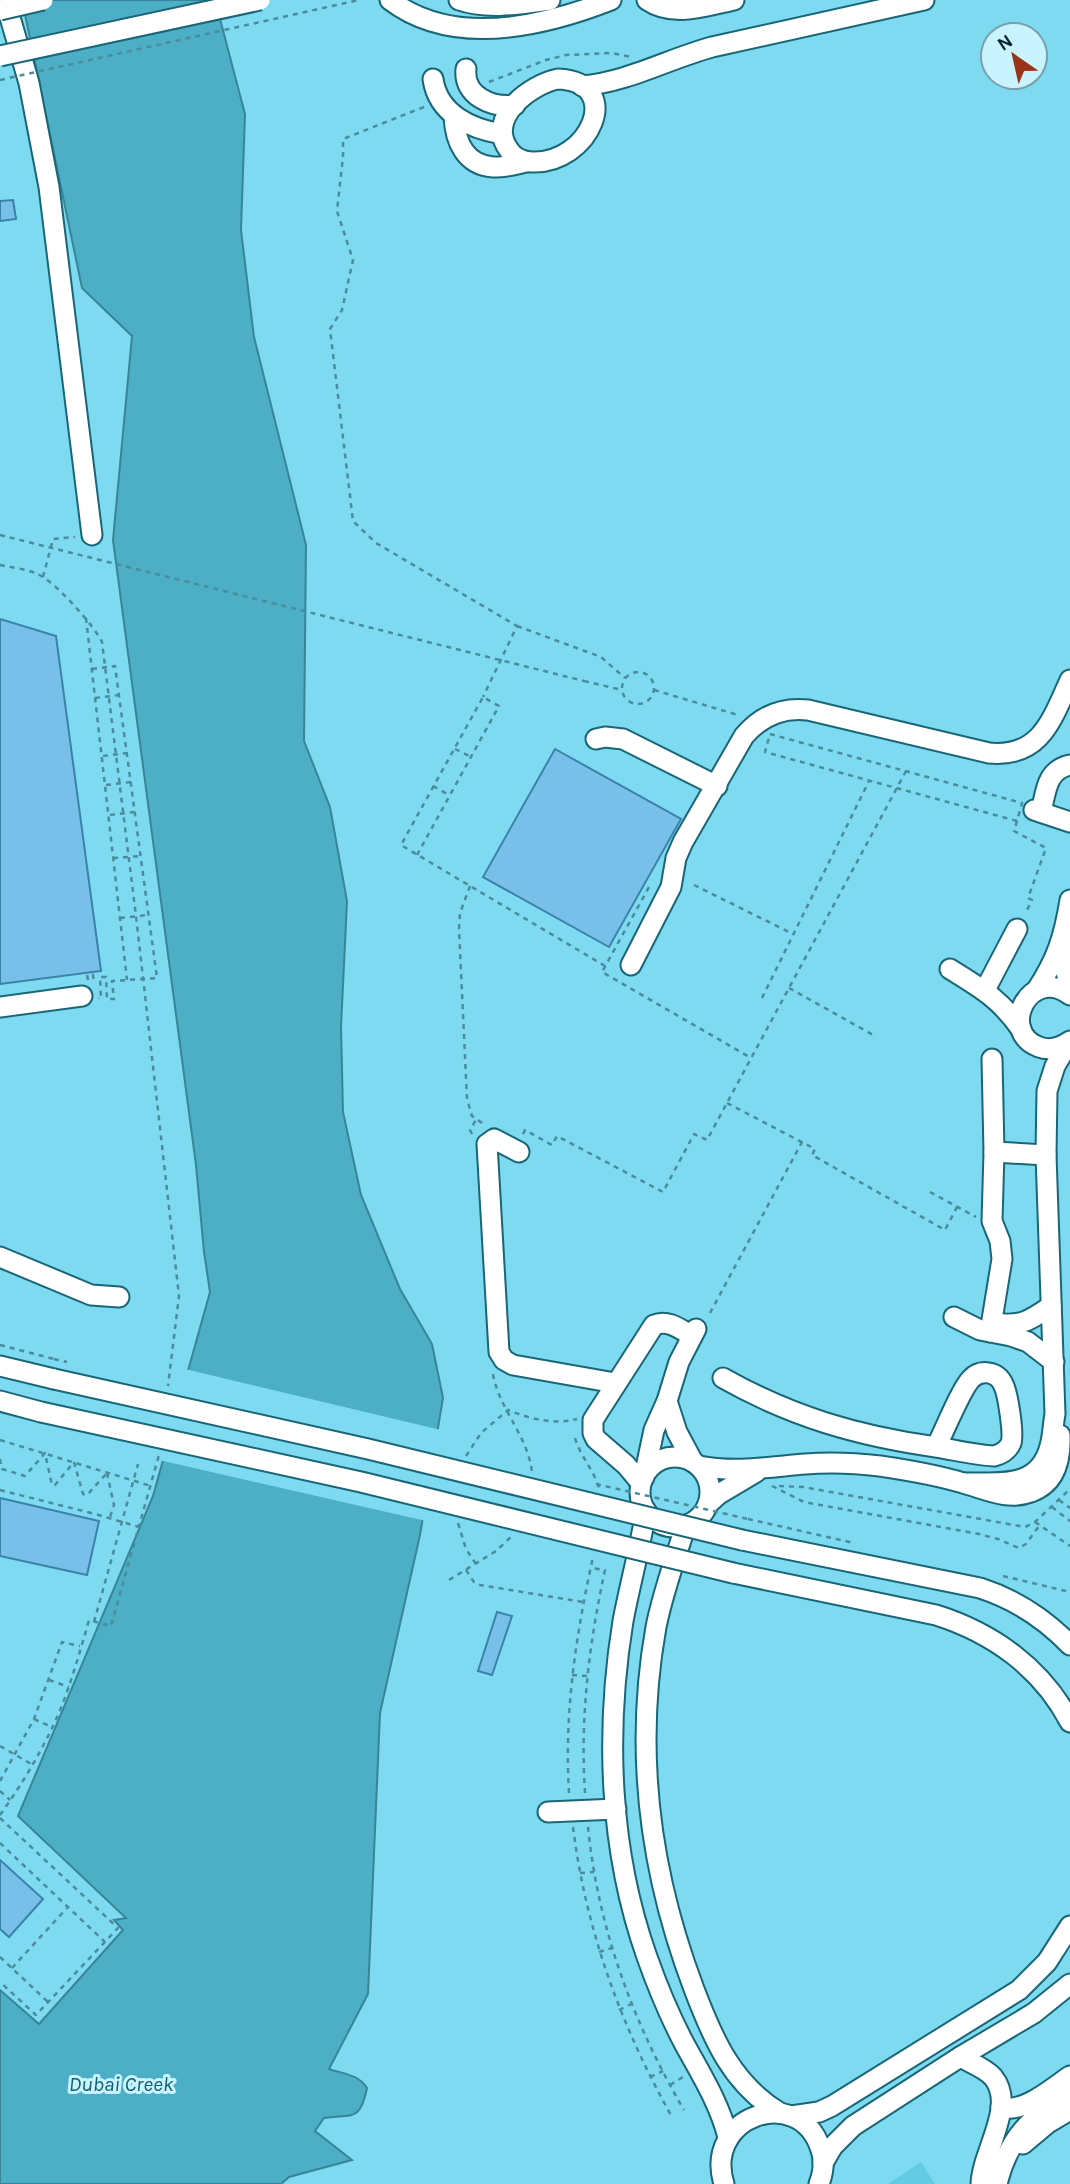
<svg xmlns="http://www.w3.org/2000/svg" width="1070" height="2184" viewBox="0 0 1070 2184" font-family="Karla,sans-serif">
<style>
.built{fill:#64cbe4}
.water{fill:#4cafc6;stroke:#378598;stroke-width:2}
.pier{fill:#7ddaf1}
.building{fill:#78c0ea;stroke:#3a82a9;stroke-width:2}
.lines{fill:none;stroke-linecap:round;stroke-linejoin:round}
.minor-casing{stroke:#196676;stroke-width:23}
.path{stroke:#4a8c9c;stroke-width:2.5;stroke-dasharray:5 5;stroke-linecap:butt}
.minor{stroke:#fff;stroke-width:19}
.minor-bridge-casing{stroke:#196676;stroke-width:23;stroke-linecap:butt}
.path-bridge{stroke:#4a8c9c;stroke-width:2.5;stroke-dasharray:5 5;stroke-linecap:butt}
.minor-bridge{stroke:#fff;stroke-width:19}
.labels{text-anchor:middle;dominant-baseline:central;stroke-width:6;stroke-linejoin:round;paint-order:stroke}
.water-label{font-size:21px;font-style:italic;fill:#0d6172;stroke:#c8f3ff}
</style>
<rect width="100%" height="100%" fill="#7ddaf1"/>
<path class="built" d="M921,2162L935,2184H888Z"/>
<path class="water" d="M22,0H215L245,114L241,230L254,337L306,545L304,741L330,807L347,901L341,1027L343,1112L361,1195L400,1289L432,1344L443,1398L420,1535L380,1713L368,1994L329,2069C343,2074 358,2074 367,2088C360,2122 353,2114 324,2118L315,2131L352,2160L289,2177L281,2184H0V1990L39,2024L123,1930L114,1920L126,1918L18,1816L153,1496L210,1292L204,1252L196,1165L113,540L132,336L82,288Z"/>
<path class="pier" d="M185,1369L441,1430L426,1521L159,1460Z"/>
<g class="building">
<path d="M13,200L16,219L0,221V201Z"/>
<path d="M0,619L56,636L101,971L0,984Z"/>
<path d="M555,749L681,819L609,947L483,877Z"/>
<path d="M0,1498L99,1521L87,1575L0,1556Z"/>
<path d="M497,1612L512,1616L492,1675L478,1671Z"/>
<path d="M0,1860L43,1899L9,1937L0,1929Z"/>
</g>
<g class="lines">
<defs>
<g id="minor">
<path d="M5,0L29,83L49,187L92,535"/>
<path d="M390,0C453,48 542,27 611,0"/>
<path d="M459,0C488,10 520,4 550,0"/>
<path d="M647,0C673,18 706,6 734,0"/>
<path d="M466,69C463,96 492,108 515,105"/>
<path d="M433,79C438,114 471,129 502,134"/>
<path d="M558,79C626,82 590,165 531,162C522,161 514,158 509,150C485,118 531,84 558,79Z"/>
<path d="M582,86C628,82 668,59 712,47L924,0"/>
<path d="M454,116C455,141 465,165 493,167C504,168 516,164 526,162"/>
<path d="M596,739L605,737L623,739L717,786"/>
<path d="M1034,810L1070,822"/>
<path d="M1041,812C1046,792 1046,770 1070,765"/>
<path d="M1063,943L1065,968L1070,988"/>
<path d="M631,965L671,887L676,858L683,842L744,736C761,716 782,707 808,710L989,753C1041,758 1052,719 1070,680"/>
<path d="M950,969C982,989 999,998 1021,1029"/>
<path d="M985,990L1017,929"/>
<path d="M1036,991C1057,959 1064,937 1070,900"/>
<path d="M1070,995C1030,965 997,1031 1039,1047C1050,1051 1060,1048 1070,1041"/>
<path d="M0,1007L82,996"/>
<path d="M519,1152L494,1139L487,1144L499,1352L504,1360L513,1365L615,1383"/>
<path d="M994,1152L1046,1155"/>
<path d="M0,1257L91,1295L119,1297"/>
<path d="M954,1317L980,1330L1011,1336L1028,1342L1054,1362"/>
<path d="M994,1323C1021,1327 1029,1321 1051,1306"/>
<path d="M990,1332L1002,1259L1000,1241L992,1221L994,1152L992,1059"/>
<path d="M0,1366L54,1379"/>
<path d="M723,1378C792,1417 858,1436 936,1447C955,1450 975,1455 994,1456C1002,1454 1008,1450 1011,1443C1014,1434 1008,1393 1003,1384C997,1371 980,1369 971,1379C961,1389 944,1432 936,1447"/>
<path d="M0,1401L41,1412"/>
<path d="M667,1401L677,1432L693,1462"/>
<circle cx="675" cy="1492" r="35"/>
<path d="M699,1466C735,1473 769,1467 805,1464C830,1462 855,1463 880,1466C907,1470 937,1475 963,1483C985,1489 1008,1501 1031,1492C1056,1483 1061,1459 1060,1435"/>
<path d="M644,1477L654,1430L667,1401L679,1362L696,1329"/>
<path d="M641,1483L626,1465L596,1439L593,1433V1420L654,1325C668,1319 680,1329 692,1336"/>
<path d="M964,1483C998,1482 1039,1490 1050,1446C1053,1436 1053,1424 1055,1414L1046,1155L1047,1091L1055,1066L1068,1044"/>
<path d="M708,1504L719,1494L756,1472"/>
<path d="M646,1511C640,1548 630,1584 623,1621C605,1732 609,1850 647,1957C658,1988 670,2017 685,2045C702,2076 719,2103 728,2137"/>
<path d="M686,1525C675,1559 663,1592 656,1627C634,1750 650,1873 694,1989C713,2039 732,2084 780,2113"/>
<path d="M742,1540L980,1588C1014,1599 1045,1619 1070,1645"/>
<path d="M733,1573L936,1615C993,1633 1042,1668 1070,1722"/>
<path d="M548,1812L616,1809"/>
<path d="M960,2057C971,2063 985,2068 993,2077C1017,2106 982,2151 981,2184"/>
<path d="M1001,2107C1023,2114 1052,2088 1070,2076"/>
<path d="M791,2116L819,2112L832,2106L1019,1990L1047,1962L1070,1926"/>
<path d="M1023,2144L1048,2123L1070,2110"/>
<path d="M823,2163L833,2146L853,2126L960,2057L1034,2013L1070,1984"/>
<path d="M724,2184C703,2116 798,2084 820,2147C825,2159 824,2171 819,2184"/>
<path d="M997,2184C1008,2138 1031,2117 1070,2092"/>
</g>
</defs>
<use href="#minor" class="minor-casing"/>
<g class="path">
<path d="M489,82L546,60L566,55L612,53L631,57"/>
<path d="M424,107L343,139V157L337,211L353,260L342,310L330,329L353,521L376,543L517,626L483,697"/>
<path d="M0,565C14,568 30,569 43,577C59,587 93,624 102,642L136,916L179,1296L168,1386"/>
<path d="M43,577L53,539L75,537"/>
<path d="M86,618L127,980"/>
<path d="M517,626L601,657L625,678"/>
<path d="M92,669L115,666L157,978L112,981L114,999H107L106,977H100L101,999L99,998"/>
<circle cx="638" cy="688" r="16"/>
<path d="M584,681L622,690"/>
<path d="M654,690L738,715"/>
<path d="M95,698L119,695"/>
<path d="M770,734L1022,803L1017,821L765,752Z"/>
<path d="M455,749L471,757"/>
<path d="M103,756L127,753"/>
<path d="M106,785L131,782"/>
<path d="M433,786L449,795"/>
<path d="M110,815L134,812"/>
<path d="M1017,821L1014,831L1046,848L1028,898L1032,900L1025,914"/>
<path d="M417,855L499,706L483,697L401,845L605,966"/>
<path d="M113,858L140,856"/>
<path d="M694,885L793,934"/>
<path d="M470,886L460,913L459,929L467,1099L472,1116L485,1125"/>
<path d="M649,887L602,972L751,1058"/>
<path d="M120,918L148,915"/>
<path d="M88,980L87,975H93L94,982"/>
<path d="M789,988L875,1036"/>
<path d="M762,998L869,781"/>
<path d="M727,1103L815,1149L812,1155L945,1230L957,1207"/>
<path d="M472,1134L470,1130L476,1120"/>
<path d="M523,1134L525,1130L552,1145L557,1136L663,1192L694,1134L707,1140L906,771"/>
<path d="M930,1192L976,1217"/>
<path d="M710,1313L802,1142"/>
<path d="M0,1345L54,1359"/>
<path d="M493,1374C499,1409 528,1436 532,1472"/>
<path d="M575,1438C580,1456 594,1470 599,1488"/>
<path d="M0,1440L151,1486"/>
<path d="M466,1456L481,1433L508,1410C530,1419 554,1425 577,1419"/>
<path d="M0,1459L2,1469L25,1476L45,1453L52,1485H55L74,1462"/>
<path d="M74,1462L83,1494L87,1495L107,1473"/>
<path d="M107,1473L114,1505L110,1517"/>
<path d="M772,1486L804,1502L979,1534L998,1539L1019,1548L1026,1544L1039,1526"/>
<path d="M779,1486L803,1487L1025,1527L1035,1522L1070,1489"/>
<path d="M0,1490L95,1514L139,1527"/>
<path d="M1059,1500L1070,1508"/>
<path d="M1052,1507L1070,1521"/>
<path d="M748,1519L854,1543"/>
<path d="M1035,1522L1070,1546"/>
<path d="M458,1523L466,1549L476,1564"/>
<path d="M466,1570L474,1582L480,1585L583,1602"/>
<path d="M1003,1576L1070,1592"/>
<path d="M449,1580L496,1551L512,1536"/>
<path d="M94,1622L138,1464"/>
<path d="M572,1675L587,1676"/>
<path d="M49,1680L69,1687"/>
<path d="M34,1719L52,1727"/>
<path d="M0,1746L33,1765"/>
<path d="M0,1781L34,1719L62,1642L80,1646"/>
<path d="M0,1791L10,1800"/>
<path d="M569,1793C564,1712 576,1635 593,1557"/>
<path d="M585,1793C580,1717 589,1644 605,1570L592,1568"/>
<path d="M0,1815C23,1783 43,1749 59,1713C71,1683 80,1652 89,1620L111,1626L159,1455"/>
<path d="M0,1818L118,1928L36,2015L0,1982"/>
<path d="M573,1827C586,1931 621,2026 672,2117"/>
<path d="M588,1827C598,1928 633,2023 684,2110"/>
<path d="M0,1843L105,1942"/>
<path d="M580,1873L594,1872"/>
<path d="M599,1952L612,1948"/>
<path d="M0,1957L48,2002"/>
<path d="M12,1968L67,1908"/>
<path d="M619,2010L631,2004"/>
<path d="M650,2077L663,2071"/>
<path d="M670,2085L683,2077"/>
</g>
<use href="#minor" class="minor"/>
<defs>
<g id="minor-bridge">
<path d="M0,10L43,0"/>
<path d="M0,56L260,0"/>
<path d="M54,1379L368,1449L742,1540"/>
<path d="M41,1412L361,1482L733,1573"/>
</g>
</defs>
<use href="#minor-bridge" class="minor-bridge-casing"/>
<g class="path-bridge">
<path d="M0,80L359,0"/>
<path d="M0,535L584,681"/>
<path d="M54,1359L67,1362"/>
<path d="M596,1484L748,1519"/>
</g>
<use href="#minor-bridge" class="minor-bridge"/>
</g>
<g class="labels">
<g class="water-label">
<text x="121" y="2084">Dubai Creek</text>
</g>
</g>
<g transform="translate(1014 56) rotate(326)"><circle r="33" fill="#c8f3ff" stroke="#7aa0aa" stroke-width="2"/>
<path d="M0-5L12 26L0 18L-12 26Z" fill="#9b3417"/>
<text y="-10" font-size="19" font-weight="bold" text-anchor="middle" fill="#05242b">N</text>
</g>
</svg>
